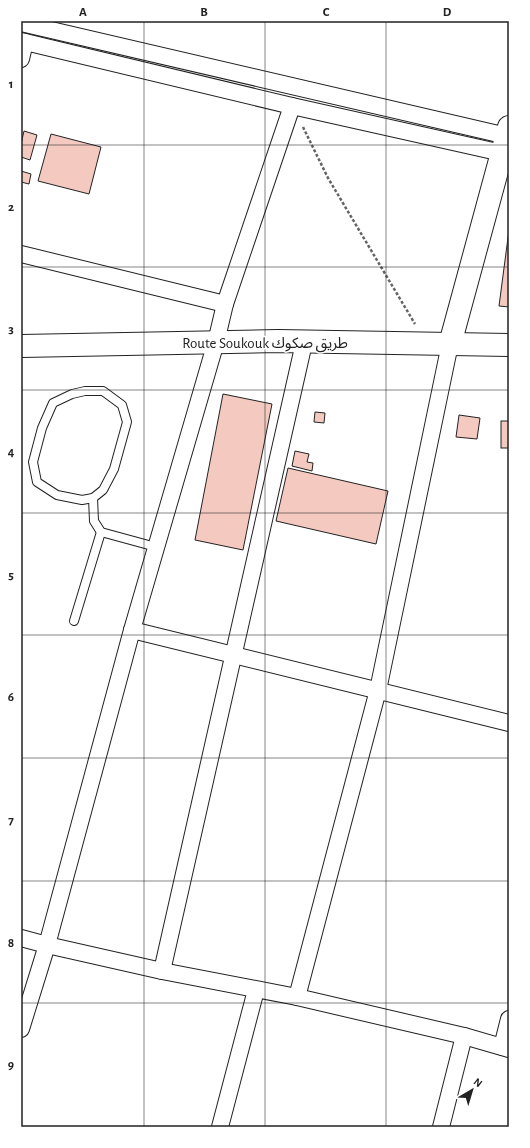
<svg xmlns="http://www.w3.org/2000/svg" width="530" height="1148" viewBox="0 0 530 1148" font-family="'Alegreya Sans','Noto Sans Arabic',sans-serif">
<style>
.building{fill:#f3c9c0;stroke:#222}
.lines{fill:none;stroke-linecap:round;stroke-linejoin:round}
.lane-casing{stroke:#222;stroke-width:10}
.street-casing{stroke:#222;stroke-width:18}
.secondary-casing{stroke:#222;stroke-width:24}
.path{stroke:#646464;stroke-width:2.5;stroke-dasharray:3 2;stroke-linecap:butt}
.lane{stroke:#fff;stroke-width:8}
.street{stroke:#fff;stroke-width:16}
.secondary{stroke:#fff;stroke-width:22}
.grid{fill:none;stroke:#222;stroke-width:1;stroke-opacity:0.55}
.labels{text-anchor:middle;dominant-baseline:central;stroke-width:3;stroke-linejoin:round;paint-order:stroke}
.street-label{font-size:15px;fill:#222;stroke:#fff}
.neatline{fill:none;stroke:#222;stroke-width:1.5}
.grid-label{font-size:13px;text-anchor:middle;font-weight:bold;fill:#222}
</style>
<rect width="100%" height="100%" fill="#fff"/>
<g class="building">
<path d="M24,131L37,135L30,160L21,157V144Z"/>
<path d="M51,134L101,147L89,194L38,181Z"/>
<path d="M21,171L31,174L29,184L21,182Z"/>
<path d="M509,230V307L499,306Z"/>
<path d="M223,394L272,404L243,550L195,540Z"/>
<path d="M315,412L325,413L324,423L314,422Z"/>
<path d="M459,415L480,418L477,439L456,437Z"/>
<rect x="501" y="421" width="8" height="27"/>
<path d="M295,451L309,454L307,462L313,463L312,471L292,466Z"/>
<path d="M288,468L388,491L376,544L276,521Z"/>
</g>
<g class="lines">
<defs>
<g id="lane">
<path d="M85,391H103L122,405L127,422L114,469L103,490L93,498L82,500L57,495L37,482L33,462L42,428L53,403L72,394Z"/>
<path d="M93,498L94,521L101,532L156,547"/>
<path d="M74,621L101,532"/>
</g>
<g id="street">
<path d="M21,23L507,136L509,138"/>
<path d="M21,41L292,106L502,153L509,152"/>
<path d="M21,59L25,42"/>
<path d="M21,254L225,304"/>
<path d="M132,630L509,723"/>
<path d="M21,938L47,945L162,971L297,997L464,1036L509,1049"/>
<path d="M162,971L304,343"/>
<path d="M297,997L378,690L450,344"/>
<path d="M21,1029L47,945L132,630L216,342L225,304L292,106"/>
<path d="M502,1047L509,1019"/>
<path d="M220,1127L256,990"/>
<path d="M441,1127L464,1036"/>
</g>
<g id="secondary">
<path d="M450,344L509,127"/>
<path d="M21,346L278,341L509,345"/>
</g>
</defs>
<use href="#lane" class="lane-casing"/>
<use href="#street" class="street-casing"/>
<use href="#secondary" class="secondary-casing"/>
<path class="path" d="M303,127L328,178L415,324"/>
<use href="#lane" class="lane"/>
<use href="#street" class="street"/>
<use href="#secondary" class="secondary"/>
</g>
<path class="grid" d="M144,21V1127M265,21V1127M386,21V1127M21,145H509M21,267H509M21,390H509M21,513H509M21,635H509M21,758H509M21,881H509M21,1003H509"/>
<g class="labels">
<g class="street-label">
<text x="265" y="343">Route Soukouk طريق صكوك</text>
</g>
</g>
<rect width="530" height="1148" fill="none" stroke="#ffffff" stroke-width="44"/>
<g transform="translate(472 1090) rotate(38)" stroke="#ffffff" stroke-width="3" paint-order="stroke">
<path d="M0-3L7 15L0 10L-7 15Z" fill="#222222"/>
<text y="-6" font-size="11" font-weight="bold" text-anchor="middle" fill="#222222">N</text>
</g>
<rect x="22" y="22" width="486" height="1104" class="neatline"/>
<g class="grid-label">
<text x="83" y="16">A</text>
<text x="204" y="16">B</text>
<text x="326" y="16">C</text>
<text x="447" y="16">D</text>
<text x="11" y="88">1</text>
<text x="11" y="211">2</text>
<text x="11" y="333">3</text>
<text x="11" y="456">4</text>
<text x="11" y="579">5</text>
<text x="11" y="701">6</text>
<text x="11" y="824">7</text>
<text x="11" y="947">8</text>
<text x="11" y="1069">9</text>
</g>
</svg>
